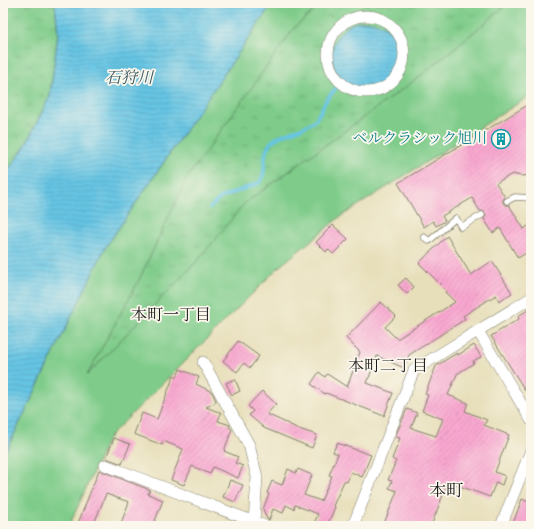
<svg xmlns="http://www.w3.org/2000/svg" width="534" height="529" viewBox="0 0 534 529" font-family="'Sorts Mill Goudy','Noto Serif JP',serif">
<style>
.grass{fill:#7fcc8a;stroke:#4e7453}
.park{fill:url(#park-tufts);stroke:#4e7453}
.water{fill:url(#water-rules);stroke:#417080}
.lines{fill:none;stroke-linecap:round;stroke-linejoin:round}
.stream{stroke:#66c5e4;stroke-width:3.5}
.building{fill:url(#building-hatch)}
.lane-casing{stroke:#827e6b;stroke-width:7}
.street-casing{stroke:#827e6b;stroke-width:12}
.lane{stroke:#fff;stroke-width:5.5}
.street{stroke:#fff;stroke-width:11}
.labels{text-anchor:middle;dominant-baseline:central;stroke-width:3.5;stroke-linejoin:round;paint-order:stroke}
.culture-label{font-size:15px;fill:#0d838f;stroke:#fbf7ec;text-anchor:end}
.water-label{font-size:16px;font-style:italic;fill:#365762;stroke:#fbf7ec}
.neighbourhood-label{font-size:16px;fill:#1c1c1c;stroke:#fbf7ec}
.quarter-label{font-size:17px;fill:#1c1c1c;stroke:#fbf7ec}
</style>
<defs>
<pattern id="park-tufts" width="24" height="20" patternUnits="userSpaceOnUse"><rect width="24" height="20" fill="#7fcc8a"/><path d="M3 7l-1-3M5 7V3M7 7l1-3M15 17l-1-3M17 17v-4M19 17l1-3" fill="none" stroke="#6daf76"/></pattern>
<pattern id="water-rules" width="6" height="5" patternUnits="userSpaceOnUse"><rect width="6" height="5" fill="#66c5e4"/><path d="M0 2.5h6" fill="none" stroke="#58a9c3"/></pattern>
<pattern id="building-hatch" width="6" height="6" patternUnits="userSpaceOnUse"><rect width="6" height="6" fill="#f9a7d0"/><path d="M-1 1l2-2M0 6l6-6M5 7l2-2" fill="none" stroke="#d58fb2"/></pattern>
</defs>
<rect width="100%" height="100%" fill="#fbf7ec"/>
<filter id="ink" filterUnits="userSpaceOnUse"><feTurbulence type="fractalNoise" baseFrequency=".025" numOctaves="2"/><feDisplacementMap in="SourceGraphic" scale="8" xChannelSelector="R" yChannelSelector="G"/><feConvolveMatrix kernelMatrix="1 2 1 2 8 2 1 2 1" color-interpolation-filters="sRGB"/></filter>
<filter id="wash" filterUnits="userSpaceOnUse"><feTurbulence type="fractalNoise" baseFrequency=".012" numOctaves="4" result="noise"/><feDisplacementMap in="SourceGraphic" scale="16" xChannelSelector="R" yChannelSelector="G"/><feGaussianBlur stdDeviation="0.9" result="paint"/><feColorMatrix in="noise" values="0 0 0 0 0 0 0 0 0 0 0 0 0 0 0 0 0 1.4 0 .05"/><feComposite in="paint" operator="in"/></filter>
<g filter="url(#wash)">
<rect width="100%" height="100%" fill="#e7dfba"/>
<path class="grass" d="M275,3H531V95L340,217L280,266L109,437L69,526H3V457L105,248L267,11Z"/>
<g class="park">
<path d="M3,3H55L58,34L50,96L24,148L3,177Z"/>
<path d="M323,3H501L503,8L419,77L244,204L200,258L87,375L138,282L187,178L295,27Z"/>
</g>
<g class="water">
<path d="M55,3H275L267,11L105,248L3,457V177L24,148L50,96L58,34Z"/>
<circle cx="366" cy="55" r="34"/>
</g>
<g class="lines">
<path class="stream" d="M210,208L220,198L259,183C268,173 261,156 269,145C279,131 302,132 315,120C320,114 323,105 327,99C330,95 334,91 337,87"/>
</g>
<g id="blocks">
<g class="building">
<path d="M531,103V175L521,176L512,174L496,183L505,197L503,200V203L506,205H509L524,229L531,224V250L518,258L500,228L493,233L484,219L486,215L485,213L482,211H480L472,198L442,216L445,221L436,226L433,221L424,227L398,183Z"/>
<path d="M333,225L348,239L333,254L328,249L326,252L316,242Z"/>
<path d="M447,236L471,275L492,261L512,293L499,301L496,295L463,316L465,319L409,355L404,368L377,356L367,383L393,393L384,416L326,393L325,394L311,384L319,372L325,377L327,374L347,387L360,352L346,338L381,302L396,316L385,327L397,339L455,302L445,292L446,290L419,263Z"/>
<path d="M406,278L414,287L407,294L398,285Z"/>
<path d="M531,308V400L491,336L519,319L518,316Z"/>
<path d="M238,341L259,356L250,368L244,363L237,372L223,361Z"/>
<path d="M474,345L481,357L473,361L474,363L457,374L448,395L468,403L465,411L487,420L484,425L509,435L495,472L505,476L502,485L496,482L490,497L448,482L431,526H383L397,491L389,488L392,481L388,480L396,461L392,459L400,438L395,437L407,409L417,413L411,428L436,436L443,419L422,411L428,395L425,394L436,366L457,353L458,355Z"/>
<path d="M180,369L199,377L196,384L212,392L216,401L215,403L206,407L221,413L218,421L230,425L229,427L232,429L224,451L238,457L235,463L243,466L238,478L213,467L210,474L192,466L184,485L171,480L183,449L163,441L162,445L134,434L142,413L157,419L174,375L177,377Z"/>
<path d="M235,379L240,391L232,395L226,383Z"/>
<path d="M262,391L276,404L267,414L299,429L317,435L312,448L264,428L249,415L253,411L248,406Z"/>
<path d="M114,438L130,444L122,464L106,458Z"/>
<path d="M337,443L371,455L362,477L351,472L347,482L344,481L333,506L335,507L327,526H313L318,514L295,505L294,509L286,505L283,513L273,509L269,520L267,519L263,509L269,494L267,493L272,481L282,485L288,469L296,473L298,469L312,475L304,495L321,501L332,476L329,475L338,454L333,452Z"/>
<path d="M99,470L150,490L148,494L163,500L153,526H120L129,502L106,494L93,526H77Z"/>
<path d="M230,480L243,485L235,502L223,497Z"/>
<path d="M522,499L531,503V526H512Z"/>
</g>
</g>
</g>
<g filter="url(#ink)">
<use href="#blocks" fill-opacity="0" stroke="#827e6b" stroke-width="1"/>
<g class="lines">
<defs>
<g id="lane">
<path d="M507,201L515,197L531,198"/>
<path d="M424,237L429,241L456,218L461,227L482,215"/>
</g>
<g id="street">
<circle cx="366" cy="54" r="38"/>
<path d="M478,331L531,420"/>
<path d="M203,362L249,445L257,477L254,522"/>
<path d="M105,465L265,526"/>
<path d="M353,526L414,370L531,298"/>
<path d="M501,526L531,450"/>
</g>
</defs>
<use href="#lane" class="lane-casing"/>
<use href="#street" class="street-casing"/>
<use href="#lane" class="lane"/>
<use href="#street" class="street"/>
</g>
</g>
<defs>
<symbol id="building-ring" viewBox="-11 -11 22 22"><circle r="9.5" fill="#fbf7ec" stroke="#0f9aa8" stroke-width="1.5"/><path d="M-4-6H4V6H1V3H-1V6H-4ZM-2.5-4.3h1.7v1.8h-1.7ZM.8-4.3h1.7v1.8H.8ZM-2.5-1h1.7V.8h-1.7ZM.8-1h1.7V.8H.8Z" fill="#0f9aa8"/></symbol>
</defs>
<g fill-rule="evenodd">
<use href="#building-ring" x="490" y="128" width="22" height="22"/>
</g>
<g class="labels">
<g class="culture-label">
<text x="487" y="139">ベルクラシック旭川</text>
</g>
<g class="water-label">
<text x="129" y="79">石狩川</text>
</g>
<g class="neighbourhood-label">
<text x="171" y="316">本町一丁目</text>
<text x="388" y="367">本町二丁目</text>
</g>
<g class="quarter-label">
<text x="446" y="492">本町</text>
</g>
</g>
<rect width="534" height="529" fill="none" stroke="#fbf7ec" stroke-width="16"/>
</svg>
